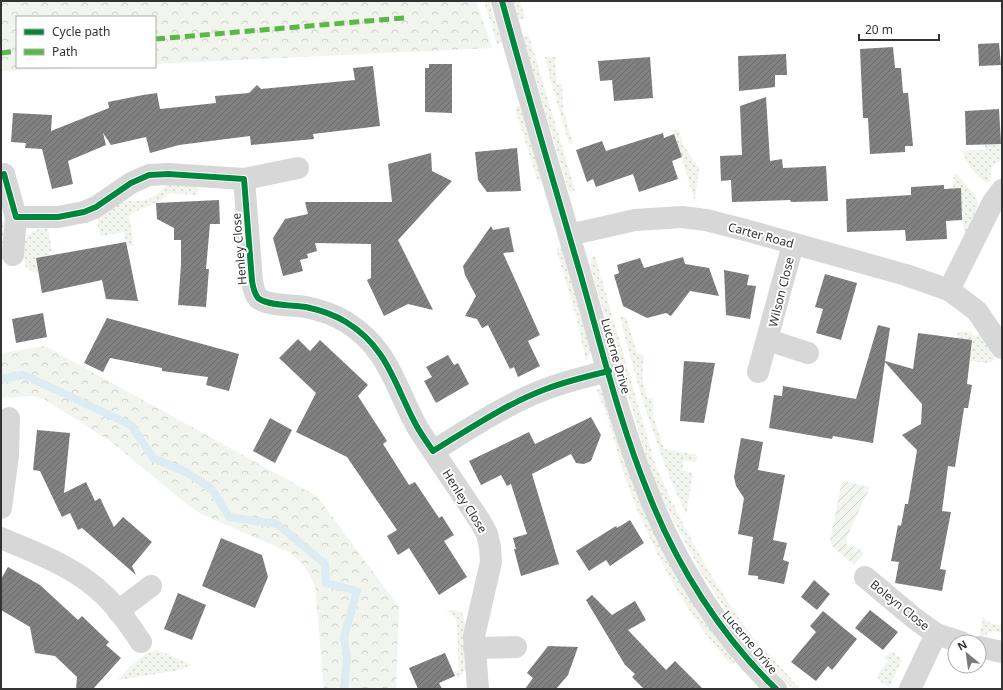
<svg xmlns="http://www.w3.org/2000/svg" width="1003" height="690" viewBox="0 0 1003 690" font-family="'Noto Sans',sans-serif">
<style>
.grass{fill:url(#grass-dots)}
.forest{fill:url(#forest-crowns)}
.garden{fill:url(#garden-furrows)}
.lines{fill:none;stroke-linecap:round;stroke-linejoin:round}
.stream{stroke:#ddebf3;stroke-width:8}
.building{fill:url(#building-hatch)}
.minor{stroke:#d7d7d7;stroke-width:22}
.quiet{stroke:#58b947;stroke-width:5;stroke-dasharray:10 5;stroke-linecap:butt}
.cycleway-casing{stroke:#fff;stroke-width:8}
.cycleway{stroke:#00873e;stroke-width:6}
.labels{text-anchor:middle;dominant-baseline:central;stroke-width:4;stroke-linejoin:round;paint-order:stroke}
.street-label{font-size:12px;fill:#333;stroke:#fff}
</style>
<defs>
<pattern id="grass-dots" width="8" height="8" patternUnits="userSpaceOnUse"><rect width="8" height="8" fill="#f1f5ed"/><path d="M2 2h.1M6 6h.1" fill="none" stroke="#cfd2cc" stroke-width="1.8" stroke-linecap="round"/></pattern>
<pattern id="forest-crowns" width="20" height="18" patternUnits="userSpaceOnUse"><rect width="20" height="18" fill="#f1f5ed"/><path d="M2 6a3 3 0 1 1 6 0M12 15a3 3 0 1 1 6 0" fill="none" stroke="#cfd2cc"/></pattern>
<pattern id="garden-furrows" width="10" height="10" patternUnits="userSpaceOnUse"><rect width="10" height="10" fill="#f1f5ed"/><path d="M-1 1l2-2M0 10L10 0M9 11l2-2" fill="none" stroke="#cfd2cc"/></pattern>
<pattern id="building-hatch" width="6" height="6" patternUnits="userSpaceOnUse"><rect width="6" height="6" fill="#818181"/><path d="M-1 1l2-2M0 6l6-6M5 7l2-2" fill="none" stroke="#6a6a6a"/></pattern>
</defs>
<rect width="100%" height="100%" fill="#fff"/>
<g class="grass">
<path d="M484,1H489L502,43L497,44Z"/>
<path d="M514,1H520L525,18L519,20Z"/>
<path d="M529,36L575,190L569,192L523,37Z"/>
<path d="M545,57H555L557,84H562L563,109L573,144H569L550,78Z"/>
<path d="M520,106L542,180L538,182L515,108Z"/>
<path d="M1000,126H1002V160L991,167L990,181L987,183C975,175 967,164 962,151L985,150V144H1001Z"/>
<path d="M679,129L683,145L699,168L695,201L673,131Z"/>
<path d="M956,173C983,204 983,197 965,234L962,220L961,188L953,189L954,175Z"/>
<path d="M167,183L198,184L197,195L170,193L160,201L132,213L129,217L134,245L127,247L124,232L101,236L98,227V217L122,200C141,204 157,199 167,183Z"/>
<path d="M1,222H5V247L3,263L1,262Z"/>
<path d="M48,228L52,251H49V256L36,258L38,272L35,273L26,267C21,246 22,230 48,228Z"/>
<path d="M561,246L591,351L586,361L576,316L556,248Z"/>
<path d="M595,256L655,464C683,529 716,590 759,645L755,649L736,626L701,572L663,500L649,466L591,269V257Z"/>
<path d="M620,317H626L637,353L644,356L642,377L647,398H653V416L664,449L697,455L696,462L684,460L682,470L693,473L686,514C656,451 637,384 620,317Z"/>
<path d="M970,331L974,336L981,334L995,359L990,363L970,361L972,340L957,338L958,332Z"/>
<path d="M600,389L605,393L680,583L700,614L735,662L731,665C684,612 650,546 626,480C616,452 610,415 596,390Z"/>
<path d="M455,610L461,612L464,617L465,626L467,667L459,678L455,676L453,672L459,670L457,624C455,617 453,613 445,611Z"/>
<path d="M983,617L992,624L1002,625V633L993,631L979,638Z"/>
<path d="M157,650L192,665L180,670L118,680C130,667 140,655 157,650Z"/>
<path d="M765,650L800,689H793L760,655Z"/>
<path d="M891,651L902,659L889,687L880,681L877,676L888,661L884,658Z"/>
</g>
<g class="forest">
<path d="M1,1H476L492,48L155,64V17H17V67H106L1,71Z"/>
<path d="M45,346L317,496L399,607L396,689H324L315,586C309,572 302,561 289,552L201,514L184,502L113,443L44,399L33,396L1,398V353Z"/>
</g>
<path class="garden" d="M842,481L870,487L847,537L846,545L860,549L864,553L854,565L832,546L830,541Z"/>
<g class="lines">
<path class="stream" d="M1,379L24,375L131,425L153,458L186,472L212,489L229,517L277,524L325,564L326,583L357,591L344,637L347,658L344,689"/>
</g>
<g class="building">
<path d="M999,43L1001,65L979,66L978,44Z"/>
<path d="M893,47L895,68H901L903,93H908L913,146H905V152L870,154L868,118H863L860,49Z"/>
<path d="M786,54L787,75H775V87L739,91L738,56Z"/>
<path d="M650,57L653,98L614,101L612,80L600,81L598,61Z"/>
<path d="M429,64H452V113L425,112V68H429Z"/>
<path d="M373,66L380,126L313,134L314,139L251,145L250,136L179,145L150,153L146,137L111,145L103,133L106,145L68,161L73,184L52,189L42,149L25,148L26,143L11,142L13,113L52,115L51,131L109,108L108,102L143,95L157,93L160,109L216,103L215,96L249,93L257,85L261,89L355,80L353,68Z"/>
<path d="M766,97L770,161L782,159L783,168L826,166L828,201L791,202L790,200L732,202L731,180L721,181L720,156L742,155L740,106Z"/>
<path d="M999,109L1001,144L966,145L965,111Z"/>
<path d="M663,133L664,138L674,134L682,157L672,161L678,179L639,192L633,174L596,187L593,179L587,182L576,150L602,141L606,151Z"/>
<path d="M517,148L521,191L487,192L478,180L475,152Z"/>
<path d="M431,153L432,171L452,181L398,240L433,310L408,304L384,316L367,280L371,278V244L315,243L317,251L307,254L308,258L300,260L303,271L283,276L273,238L285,219L308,214L305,202H392L388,164Z"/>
<path d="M944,185V189L961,188L962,220L946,221L947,239L906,241L905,230L847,232L846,199L911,195V187Z"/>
<path d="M219,200L220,224H210L206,269H209L206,307L178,305L181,265V240H174V228L157,219L156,203Z"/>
<path d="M491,226L493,230L509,227L514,252L503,253L540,335L528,341L540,366L518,377L514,367L510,369L488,325L482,328L477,319L465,316L476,296L465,275L463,266Z"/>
<path d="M126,242L138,301L106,299L102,280L42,293L36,258Z"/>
<path d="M683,257L685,264L709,268L719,296L690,291L671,316L666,313L647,318L623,306L614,275L619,273L617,265L640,258L644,268Z"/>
<path d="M724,270L749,275L747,285L756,286L750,319L726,315Z"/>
<path d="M825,274L857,283L841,340L816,333L823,309L815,307Z"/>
<path d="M43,313L47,337L16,343L12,319Z"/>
<path d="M107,318L239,354L229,391L206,385L208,377L162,371V368L110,358L103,372L84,363Z"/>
<path d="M878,325L890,328L885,361L913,369L918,333L972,340L967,384L972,385L968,408H964L955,467L948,466L942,511L951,512L940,569L946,570L942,591L895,583L899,562L891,561L898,525L901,526L905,504H908L917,450L902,435L921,424L922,404L885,362L873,443L833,436L832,439L769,428L774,395L782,396L783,386L856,399Z"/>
<path d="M298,339L310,351L320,340L368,385L358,396L387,441L383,444L409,485L415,482L439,518L442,516L454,535L444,541L467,577L439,595L409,548L398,555L387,536L397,530L347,457L296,432L316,393L279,358Z"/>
<path d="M448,355L454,365L458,363L469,384L436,403L424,381L432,377L426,367Z"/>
<path d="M684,361L715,363L704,423L680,421Z"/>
<path d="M591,417L601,435L591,461L584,464L576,463L571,454L532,474L559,564L521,576L514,549H516L513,538L527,534L511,484L507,486L501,475L481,485L469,461L529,432L535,444Z"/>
<path d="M270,418L292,430L275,463L253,451Z"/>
<path d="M37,430L70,433L64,493L86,482L95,501L100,498L114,527L123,517L152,542L132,566L136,575L82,528L78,530L70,513L62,517L40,471L33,470Z"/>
<path d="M741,438L763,442L758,470L785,475L773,540L787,543L783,560L789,562L784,584L758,579V576L748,575L753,537L738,534L744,498L736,486L734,477Z"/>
<path d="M630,520L644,543L610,566L606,560L589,571L576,551L616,526L617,528Z"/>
<path d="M221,538L262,555L268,577L255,608L202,586Z"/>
<path d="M8,567L40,585L78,620L82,616L109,642L106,645L121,658L93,689H76L77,677L55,656L35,653L30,627L1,610V579Z"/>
<path d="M814,580L830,594L817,610L801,597Z"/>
<path d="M178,593L206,605L192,640L164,629Z"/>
<path d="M592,595L612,615L635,601L646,620L628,630L666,670L675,661L703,689H644L632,677L635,674L625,665L586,600Z"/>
<path d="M870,610L898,632L883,650L855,628Z"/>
<path d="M823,611L857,639L832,670L828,666L816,681L791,662L816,632L810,626Z"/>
<path d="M548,646L578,647L568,675L556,689H525L533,678L527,673Z"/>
<path d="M445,653L455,676L439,683L442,689H418L409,668Z"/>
</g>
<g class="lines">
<g class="minor">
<path d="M502,1C527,93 554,184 581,276C602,349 620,425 649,495C677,566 721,636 776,689"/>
<path d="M4,174L16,217H58L84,212L96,207L131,183L149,175L168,174L244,179L252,281C253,287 254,293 258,298C267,306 294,305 306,307C320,310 333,314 346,322C387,347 394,383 415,423C420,433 427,442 433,451C469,429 506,404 546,389C567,381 588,376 609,371"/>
<path d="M244,179L298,168"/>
<path d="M569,235L635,220L682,217L706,220L749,231L906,275L949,290L977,311L1002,348"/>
<path d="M13,255L16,217"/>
<path d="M949,290L993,202L1002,190"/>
<path d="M768,340L808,353"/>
<path d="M758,372L793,244"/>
<path d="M433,451L480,521L487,534L490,547L491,562L474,636L478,689"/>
<path d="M1,508L8,456L9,418"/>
<path d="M1,538C38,554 76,567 105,596C119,609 130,626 141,642"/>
<path d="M865,577L914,618L936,634"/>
<path d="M118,611L151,586"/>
<path d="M979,647L1002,652"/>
<path d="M474,648L516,647"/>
<path d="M910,689L936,634L961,642"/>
</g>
<g class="quiet">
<path d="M155,39L404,18"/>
<path d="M1,53L17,51"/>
</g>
<defs>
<g id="cycleway">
<path d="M502,1C527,93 554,184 581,276C602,349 620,425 649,495C677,566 721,636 776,689"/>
<path d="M4,174L16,217H58L84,212L96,207L131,183L149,175L168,174L244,179L252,281C253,287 254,293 258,298C267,306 294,305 306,307C320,310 333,314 346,322C387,347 394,383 415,423C420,433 427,442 433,451C469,429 506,404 546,389C567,381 588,376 609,371"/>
</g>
</defs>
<use href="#cycleway" class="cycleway-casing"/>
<use href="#cycleway" class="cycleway"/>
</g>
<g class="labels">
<g class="street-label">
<text transform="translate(761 235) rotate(15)">Carter Road</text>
<text transform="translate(239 249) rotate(-95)">Henley Close</text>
<text transform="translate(781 292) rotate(-76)">Wilson Close</text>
<text transform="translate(616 356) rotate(74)">Lucerne Drive</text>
<text transform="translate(465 501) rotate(58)">Henley Close</text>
<text transform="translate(900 605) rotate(39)">Boleyn Close</text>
<text transform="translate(750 642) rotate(50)">Lucerne Drive</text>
</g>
</g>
<rect width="1003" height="690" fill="none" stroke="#333333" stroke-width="4"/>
<rect x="16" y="16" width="140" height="52" fill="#ffffff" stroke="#adadad"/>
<rect x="24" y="29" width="20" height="6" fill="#00873e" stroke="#adadad"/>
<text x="52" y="36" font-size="12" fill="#333333">Cycle path</text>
<rect x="24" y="49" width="20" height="6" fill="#58b947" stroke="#adadad"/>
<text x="52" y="56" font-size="12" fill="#333333">Path</text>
<g transform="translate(967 654) rotate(331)"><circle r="19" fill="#ffffff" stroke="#adadad"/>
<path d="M0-3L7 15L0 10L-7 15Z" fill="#7a7a7a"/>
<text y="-6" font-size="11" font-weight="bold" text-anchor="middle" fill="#333333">N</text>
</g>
<path d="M859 34v6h80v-6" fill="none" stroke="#333333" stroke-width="2"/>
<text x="865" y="34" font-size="12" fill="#333333" stroke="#ffffff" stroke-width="3" paint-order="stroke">20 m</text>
</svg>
